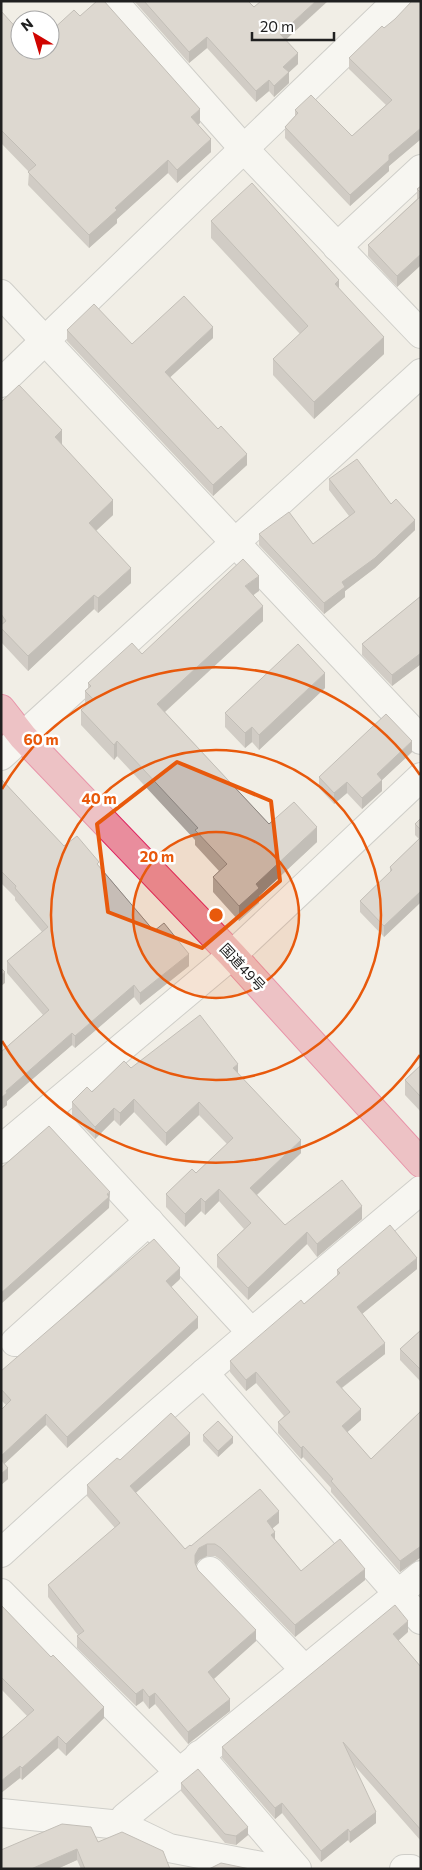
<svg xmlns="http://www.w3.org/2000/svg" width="422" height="1870" viewBox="0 0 422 1870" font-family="Commissioner,'Noto Sans JP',sans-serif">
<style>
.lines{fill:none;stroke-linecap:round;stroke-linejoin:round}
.street-casing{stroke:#a7a7a7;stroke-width:30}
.highway-casing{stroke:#df2360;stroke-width:30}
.street{stroke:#fff;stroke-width:28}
.highway{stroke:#e98d9d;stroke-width:28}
.wall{fill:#aaa39d}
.shaded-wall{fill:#8b847f}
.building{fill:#c6bdb6;stroke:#8b847f}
.marked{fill:none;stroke:#e8590c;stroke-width:4;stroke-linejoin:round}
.ring{fill:none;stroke:#e8590c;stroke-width:2.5}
.labels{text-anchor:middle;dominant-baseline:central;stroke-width:5;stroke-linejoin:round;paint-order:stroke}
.street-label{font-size:14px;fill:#202020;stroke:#fff}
.centre{fill:#e8590c;stroke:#fff;stroke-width:2.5}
.ring-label{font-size:15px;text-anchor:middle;font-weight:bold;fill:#e8590c;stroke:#fff;stroke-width:5;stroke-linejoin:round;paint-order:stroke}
</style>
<rect width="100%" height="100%" fill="#f1eee6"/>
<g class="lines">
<defs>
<g id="street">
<path d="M113,1L244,149L421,334"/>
<path d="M337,247L421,169"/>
<path d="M1,294L421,740"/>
<path d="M1,383L397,1"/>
<path d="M1,756L421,373"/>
<path d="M47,1111L251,1332"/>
<path d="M1,1149L232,955L421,777"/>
<path d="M15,1342L149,1221"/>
<path d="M204,1373L421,1620"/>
<path d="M1,1553C137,1428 279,1309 421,1190"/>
<path d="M210,1571L304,1669"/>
<path d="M1,1593L179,1772"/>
<path d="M199,1755L297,1869"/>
<path d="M1,1813L121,1825L169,1848L277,1869"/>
<path d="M121,1825L125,1817L421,1575"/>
<path d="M404,1869H411"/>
</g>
<path id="highway" d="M1,709L23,737L232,955L421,1163"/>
</defs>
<use href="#street" class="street-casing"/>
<use href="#highway" class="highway-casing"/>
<use href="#street" class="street"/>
<use href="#highway" class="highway"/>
</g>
<g class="wall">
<path d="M134,1H248L285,40L298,64L289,72V83L274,97L269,91L256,102L207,48L189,63Z"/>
<path d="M421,1V139L389,166V171L350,206L285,138V127L295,116V110L352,136L386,105L349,69V58L384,28Z"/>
<path d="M1,11L20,50H50L80,16L200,123L198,124L211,152L177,183L168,173L117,219V223L89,248L28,185L29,172L1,143Z"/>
<path d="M421,186V265L397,287L368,256V245L417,199V189Z"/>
<path d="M211,221L339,288L384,354L314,419L273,375V359L300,334L211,238Z"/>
<path d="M67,330L132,344L213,338L170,377L247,465L213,496L67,341Z"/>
<path d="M1,402L62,445L113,515L96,531L131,583L98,613L94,609L28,671L1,642Z"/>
<path d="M329,479L391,504L415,530L375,568L345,591V597L324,614L259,545V534L313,544L349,516L329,490Z"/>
<path d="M259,591L253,595L263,621L165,712L269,824L317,842L259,896V903L239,921L213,892V877L219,871L195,845V840L117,756L114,760L81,725V710L85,707V691L88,688V683Z"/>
<path d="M421,596V664L392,686L362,655V644Z"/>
<path d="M325,688L259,750L252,742L245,748L225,727V713Z"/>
<path d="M412,752L382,780V791L362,809L347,793L334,804L319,788V777Z"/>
<path d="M1,779L64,846L99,866L154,931L189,966L140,1005L134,997L75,1048L72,1045L7,1101V1105L1,1110V1052L43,1015L7,973V961L42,932L15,900V897L1,883Z"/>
<path d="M421,818V902L384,937L360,912V901L390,872V867L419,839L415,835V824Z"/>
<path d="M421,1065V1112L405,1095V1080Z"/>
<path d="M131,1068L238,1073L301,1153L257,1195L285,1225L362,1219L317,1257L307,1244L248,1300L217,1267V1255L244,1229L219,1201L205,1215L201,1211L185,1227L166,1207V1194L196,1173L227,1144L199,1115L166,1146L134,1112L120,1126L114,1120L95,1139L72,1115V1102L92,1092Z"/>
<path d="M417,1269L362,1314L385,1354L342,1388L361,1420L347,1432L371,1459L421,1411V1557L400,1572L331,1492V1488L303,1457L301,1459L278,1433V1422L284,1416L256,1383L246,1391L230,1372V1361L304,1304L337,1276V1270Z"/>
<path d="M180,1279L171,1287L198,1328L67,1448L46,1425L4,1464L8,1479L1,1485V1410L6,1405L1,1400V1371Z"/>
<path d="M421,1330V1382L400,1360V1349Z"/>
<path d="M203,1435L233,1443L218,1457L203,1441Z"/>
<path d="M190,1445L135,1493L185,1549L191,1546L279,1523L272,1528L275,1539L301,1571L365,1580L295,1637L221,1560L215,1556H207L199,1560L196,1565L198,1570L256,1641L214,1679L230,1711L188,1744L155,1704L149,1709L143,1701L136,1706L77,1648V1636L78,1635L48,1597V1585L115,1528L87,1496V1485L120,1460Z"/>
<path d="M1,1605L104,1718L66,1756L58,1748L22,1780L20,1778L1,1793L27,1716L2,1690Z"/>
<path d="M408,1632L398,1641L421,1667V1841L354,1765L376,1823L350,1843L348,1840L321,1862L282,1813L275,1819L222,1758V1747Z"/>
<path d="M181,1783L248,1835L236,1845L225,1843L181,1791Z"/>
<path d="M98,1842L170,1869H81L77,1860L57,1869H1Z"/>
</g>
<g class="shaded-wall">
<path d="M316,1H328L280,45V34Z"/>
<path d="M207,37V48L189,63V52Z"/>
<path d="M298,53V64L283,78V67Z"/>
<path d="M289,72V83L274,97V86Z"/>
<path d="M269,80V91L256,102V91Z"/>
<path d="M200,109V123L191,131V117Z"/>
<path d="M421,128V139L389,166V171L350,206V195L389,155Z"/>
<path d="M211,139V152L177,183V170Z"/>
<path d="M168,160V173L117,219V223L89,248V235L115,208Z"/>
<path d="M421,254V265L397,287V276Z"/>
<path d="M339,280V297L335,284Z"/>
<path d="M213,327V338L165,382V372Z"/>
<path d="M384,337V354L314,419V402Z"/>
<path d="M62,430V445L55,437Z"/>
<path d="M247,454V465L213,496V485Z"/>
<path d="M113,500V515L89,537V523Z"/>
<path d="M415,520V530L375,568L345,591V597L324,614V603L342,582Z"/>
<path d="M131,568V583L98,613V598Z"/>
<path d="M259,576V591L245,601V586Z"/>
<path d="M94,595V609L28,671V656Z"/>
<path d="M263,606V621L157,719V704Z"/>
<path d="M421,653V664L392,686V675Z"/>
<path d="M325,673V688L259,750V735Z"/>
<path d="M252,727V742L245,748V733Z"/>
<path d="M117,741V756L114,760V745Z"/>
<path d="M412,741V752L382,780V791L362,809V798L377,774Z"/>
<path d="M347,782V793L334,804V793Z"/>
<path d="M317,827V842L259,896V903L239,921V906L256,884Z"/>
<path d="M421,891V902L384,937V926Z"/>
<path d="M189,954V966L140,1005V993Z"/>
<path d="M5,972V983L1,986V975Z"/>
<path d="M134,985V997L75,1048V1036Z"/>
<path d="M72,1033V1045L7,1101V1105L1,1110V1098L6,1091Z"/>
<path d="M238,1064V1077L233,1068Z"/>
<path d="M134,1099V1112L120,1126V1113Z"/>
<path d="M199,1102V1115L166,1146V1133Z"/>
<path d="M114,1108V1120L95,1139V1127Z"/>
<path d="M301,1140V1153L250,1201V1188Z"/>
<path d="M219,1189V1201L205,1215V1202Z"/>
<path d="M110,1192L109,1208L1,1304V1293Z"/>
<path d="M201,1198V1211L185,1227V1214Z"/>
<path d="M362,1206V1219L317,1257V1244Z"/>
<path d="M307,1232V1244L248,1300V1288Z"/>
<path d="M417,1258V1269L357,1318V1307Z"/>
<path d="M180,1268V1279L166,1292V1281Z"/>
<path d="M198,1317V1328L67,1448V1437Z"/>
<path d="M385,1343V1354L336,1392V1382Z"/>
<path d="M256,1372V1383L246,1391V1380Z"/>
<path d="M361,1409V1420L342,1437V1426Z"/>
<path d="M46,1414V1425L1,1467V1456Z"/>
<path d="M190,1433V1445L130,1498V1486Z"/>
<path d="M233,1437V1443L218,1457V1451Z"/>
<path d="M303,1446V1457L301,1459V1448Z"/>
<path d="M8,1468V1479L1,1485V1474Z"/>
<path d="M279,1511V1523L267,1533V1521Z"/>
<path d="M275,1532V1543L271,1535Z"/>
<path d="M207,1544V1556L199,1560L195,1566V1574V1555L199,1548Z"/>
<path d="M421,1546V1557L400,1572V1561Z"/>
<path d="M365,1569V1580L295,1637V1625Z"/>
<path d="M408,1621V1632L393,1645V1634Z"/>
<path d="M256,1630V1641L208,1684V1672Z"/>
<path d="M143,1689V1701L136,1706V1694Z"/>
<path d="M155,1693V1704L149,1709V1697Z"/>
<path d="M230,1699V1711L188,1744V1732Z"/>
<path d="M104,1707V1718L66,1756V1744Z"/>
<path d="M58,1736V1748L22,1780V1768Z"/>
<path d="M20,1766V1778L1,1793V1781Z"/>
<path d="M282,1803V1813L275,1819V1808Z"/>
<path d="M376,1812V1823L350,1843V1832Z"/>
<path d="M248,1827V1835L236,1845V1836Z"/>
<path d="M348,1829V1840L321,1862V1851Z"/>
<path d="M77,1849V1860L57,1869H31Z"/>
</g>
<g class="building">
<path d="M97,1H104L200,109L191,117L211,139L177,170L168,160L115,208L117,210L89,235L28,172L36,165L1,130V11L20,32V50H50V32L74,10L80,16Z"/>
<path d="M144,1H248L254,7L261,1H316L280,34L298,53L283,67L289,72L274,86L269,80L256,91L207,37L189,52Z"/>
<path d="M412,1H421V128L389,155V160L350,195L285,127L298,113L295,110L311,95L352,136L392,100L349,58L382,26L384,28L395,19Z"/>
<path d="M252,183L339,280L335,284L384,337L314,402L273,359L308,326L211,221Z"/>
<path d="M421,186V193L417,189Z"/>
<path d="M421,196V254L397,276L368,245Z"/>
<path d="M184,296L213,327L165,372L218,429L221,426L247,454L213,485L67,330L94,304L132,344Z"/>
<path d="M19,385L62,430L55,437L113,500L89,523L131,568L98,598L94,595L28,656L1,628V625L6,621L1,614V402Z"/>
<path d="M357,459L391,504L396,499L415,520L375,558L342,582L345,587L324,603L259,534L289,512L313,544L355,512L329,479Z"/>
<path d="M243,559L259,576L245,586L263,606L157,704L269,824L294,802L317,827L256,884L259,888L239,906L213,877L227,864L195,830L198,828L117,741L114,745L81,710L93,699L85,691L91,686L88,683L132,643L142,654Z"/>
<path d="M421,596V653L392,675L362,644Z"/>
<path d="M298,644L325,673L259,735L252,727L245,733L225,713Z"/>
<path d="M386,714L412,741L377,774L382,780L362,798L347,782L334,793L319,777Z"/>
<path d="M1,779L64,846L77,836L99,862L97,864L154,931L164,923L189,954L140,993L134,985L75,1036L72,1033L6,1091L7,1093L1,1098V1052L49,1010L7,961L48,927L15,888L16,886L1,871Z"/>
<path d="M421,818V830L415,824Z"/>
<path d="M421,837V891L384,926L360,901L392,870L390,867Z"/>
<path d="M1,968L5,972L1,975Z"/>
<path d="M200,1015L238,1064L233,1068L301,1140L250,1188L285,1225L342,1180L362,1206L317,1244L307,1232L248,1288L217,1255L251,1223L219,1189L205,1202L201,1198L185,1214L166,1194L192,1169L196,1173L233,1138L199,1102L166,1133L134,1099L120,1113L114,1108L95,1127L72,1102L87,1087L92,1092L124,1061L131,1068Z"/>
<path d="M421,1065V1097L405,1080Z"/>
<path d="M49,1126L110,1192L107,1194L109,1197L1,1293V1168Z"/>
<path d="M390,1225L417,1258L357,1307L385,1343L336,1382L361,1409L342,1426L371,1459L421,1411V1546L400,1561L331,1481L333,1479L303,1446L301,1448L278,1422L290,1412L256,1372L246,1380L230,1361L301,1300L304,1304L340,1273L337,1270Z"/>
<path d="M154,1239L180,1268L166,1281L198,1317L67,1437L46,1414L1,1456V1410L11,1400L1,1389V1371Z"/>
<path d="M421,1330V1370L400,1349Z"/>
<path d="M171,1413L190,1433L130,1486L185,1549L190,1545L191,1546L260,1489L279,1511L267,1521L275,1532L271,1535L301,1571L340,1539L365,1569L295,1625L221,1548L215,1544H207L199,1548L195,1555V1563L198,1570L256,1630L208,1672L230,1699L188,1732L155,1693L149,1697L143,1689L136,1694L77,1636L84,1631L48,1585L120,1523L87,1485L117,1458L120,1460Z"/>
<path d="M218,1421L233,1437L218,1451L203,1435Z"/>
<path d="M1,1460L8,1468L1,1474Z"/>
<path d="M1,1605L51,1657L53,1655L104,1707L66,1744L58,1736L22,1768L20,1766L1,1781V1739L34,1710L2,1678L1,1679Z"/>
<path d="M395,1605L408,1621L393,1634L421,1667V1830L343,1742L376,1812L350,1832L348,1829L321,1851L282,1803L275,1808L222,1747Z"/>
<path d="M198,1769L248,1827L236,1836L225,1834L181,1783Z"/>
<path d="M62,1824L91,1827L98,1842L122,1832L163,1851L170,1869H85L77,1849L31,1869H1V1850Z"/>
<path d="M221,1863L250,1869H209Z"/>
</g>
<path d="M0 0H422V1870H0ZM177,762L271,801L280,881L202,948L108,912L97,824Z" fill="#f1eee6" fill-opacity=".55" fill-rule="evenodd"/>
<path class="marked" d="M177,762L271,801L280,881L202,948L108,912L97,824Z"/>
<circle cx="216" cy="915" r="83" fill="#e8590c" fill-opacity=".12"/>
<g class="ring">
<circle cx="216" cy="915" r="83"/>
<circle cx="216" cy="915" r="165"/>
<path d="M420 1055A248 248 0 0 1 2 1041M2 789A248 248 0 0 1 420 775"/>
</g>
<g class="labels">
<g class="street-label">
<text transform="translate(243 967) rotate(47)">国道49号</text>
</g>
</g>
<circle cx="216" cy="915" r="8" class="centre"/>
<g class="ring-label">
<text x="41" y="745">60 m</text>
<text x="99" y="804">40 m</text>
<text x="157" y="862">20 m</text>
</g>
<rect width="422" height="1870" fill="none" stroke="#202020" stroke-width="5"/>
<g transform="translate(35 35) rotate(322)"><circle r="24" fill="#ffffff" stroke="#a6a6a6"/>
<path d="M0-4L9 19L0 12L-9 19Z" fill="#d00400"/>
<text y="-8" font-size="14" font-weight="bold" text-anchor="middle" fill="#202020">N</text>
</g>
<path d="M252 32v8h82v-8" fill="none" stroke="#202020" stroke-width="2.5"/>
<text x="260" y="32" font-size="15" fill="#202020" stroke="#ffffff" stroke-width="4" paint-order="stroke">20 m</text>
</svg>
